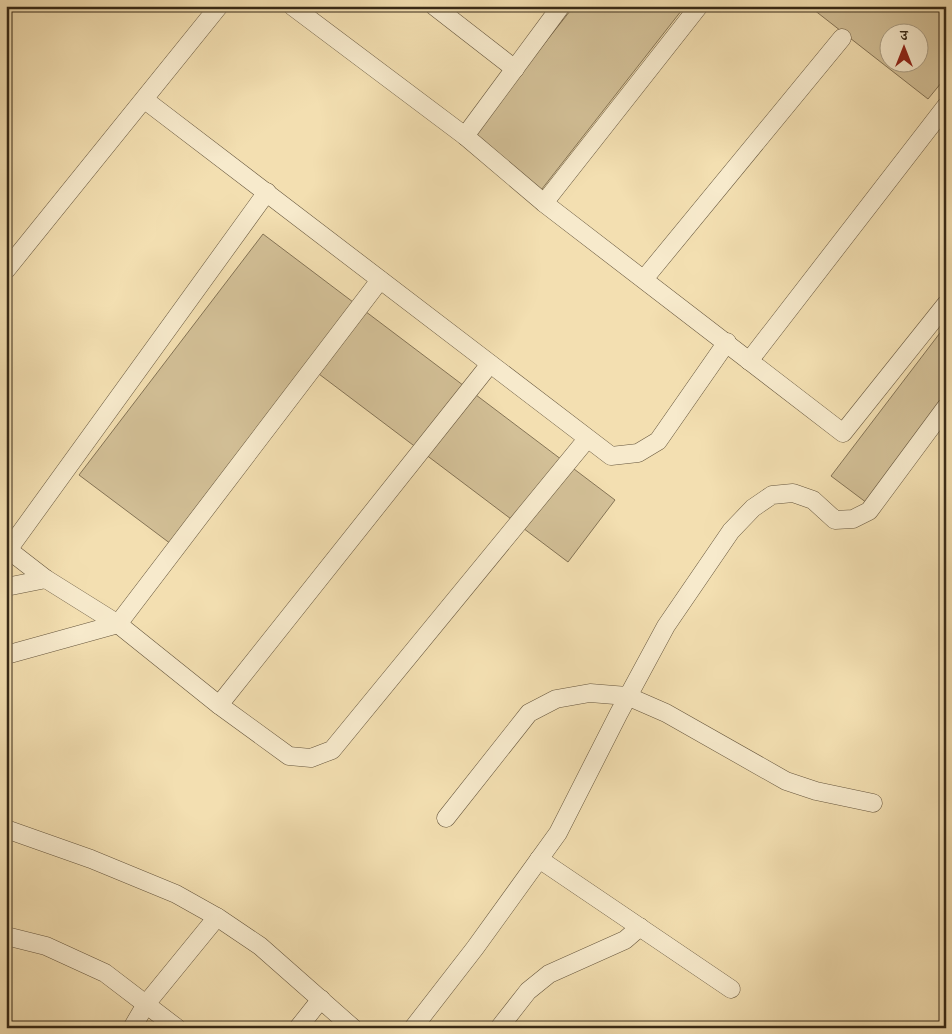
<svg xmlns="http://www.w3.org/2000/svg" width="952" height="1034" viewBox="0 0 952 1034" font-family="'IM FELL French Canon','Noto Serif Devanagari',serif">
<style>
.green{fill:#d3c097;stroke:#857456;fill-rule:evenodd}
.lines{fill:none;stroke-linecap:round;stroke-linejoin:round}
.street-casing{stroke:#66563d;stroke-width:19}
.street{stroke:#f7eacc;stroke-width:18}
</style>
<rect width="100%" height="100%" fill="#f3dfb1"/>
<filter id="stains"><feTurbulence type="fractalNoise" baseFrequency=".004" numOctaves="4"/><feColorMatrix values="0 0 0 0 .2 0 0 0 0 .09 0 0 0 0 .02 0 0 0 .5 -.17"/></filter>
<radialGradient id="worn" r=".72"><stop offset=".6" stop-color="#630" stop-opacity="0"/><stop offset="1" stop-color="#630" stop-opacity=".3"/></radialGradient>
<g class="green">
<path d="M574,6H685L538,194L468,140Z"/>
<path d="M809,6H946V77L928,99ZM890,32H920V62H890Z"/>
<path d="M263,234L615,500L568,562L311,368L175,547L79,475Z"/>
<path d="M946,325V408L871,506L831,476Z"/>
</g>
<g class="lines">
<defs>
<g id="street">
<path d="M292,6L465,136L544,203L843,433L946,304"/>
<path d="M434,6L515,69"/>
<path d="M145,100L611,456L638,453L658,441L727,342"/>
<path d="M465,136L561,6"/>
<path d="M544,203L699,6"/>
<path d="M6,270L219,6"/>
<path d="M644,279L842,38"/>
<path d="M749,361L946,106"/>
<path d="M6,548L46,579L118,624L219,705L289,756L311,758L332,750L587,439"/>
<path d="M8,550L267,192"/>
<path d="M6,587L46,579"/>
<path d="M6,655L118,624L380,280"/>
<path d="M219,705L490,364"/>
<path d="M446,818L529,713L556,699L590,693L627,696L666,713L786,781L816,791L873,803"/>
<path d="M6,829L91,859L176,894L217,917L260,946L353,1028"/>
<path d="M539,859L731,989"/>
<path d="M6,936L46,946L105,973L177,1028"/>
<path d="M132,1028L146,1004L217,917"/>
<path d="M298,1028L321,999"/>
<path d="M413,1028L475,948L558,833L619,713L666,626L731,531L753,508L772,495L793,493L813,500L835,520L853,519L869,511L946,407"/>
<path d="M499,1028L528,991L549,974L625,940L640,927"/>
</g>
</defs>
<use href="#street" class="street-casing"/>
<use href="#street" class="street"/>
</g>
<rect width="952" height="1034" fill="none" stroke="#f3dfb1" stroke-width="25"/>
<rect x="8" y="8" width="937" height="1019" fill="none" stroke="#372916" stroke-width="2.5"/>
<rect x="12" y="12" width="927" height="1009" fill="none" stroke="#372916"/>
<g transform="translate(904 48)"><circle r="24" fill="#f7eacc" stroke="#aa9d83"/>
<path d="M0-4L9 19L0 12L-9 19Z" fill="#8f2418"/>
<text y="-8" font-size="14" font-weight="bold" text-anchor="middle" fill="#372916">उ</text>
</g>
<rect width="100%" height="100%" filter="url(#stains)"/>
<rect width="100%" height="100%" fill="url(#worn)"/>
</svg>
